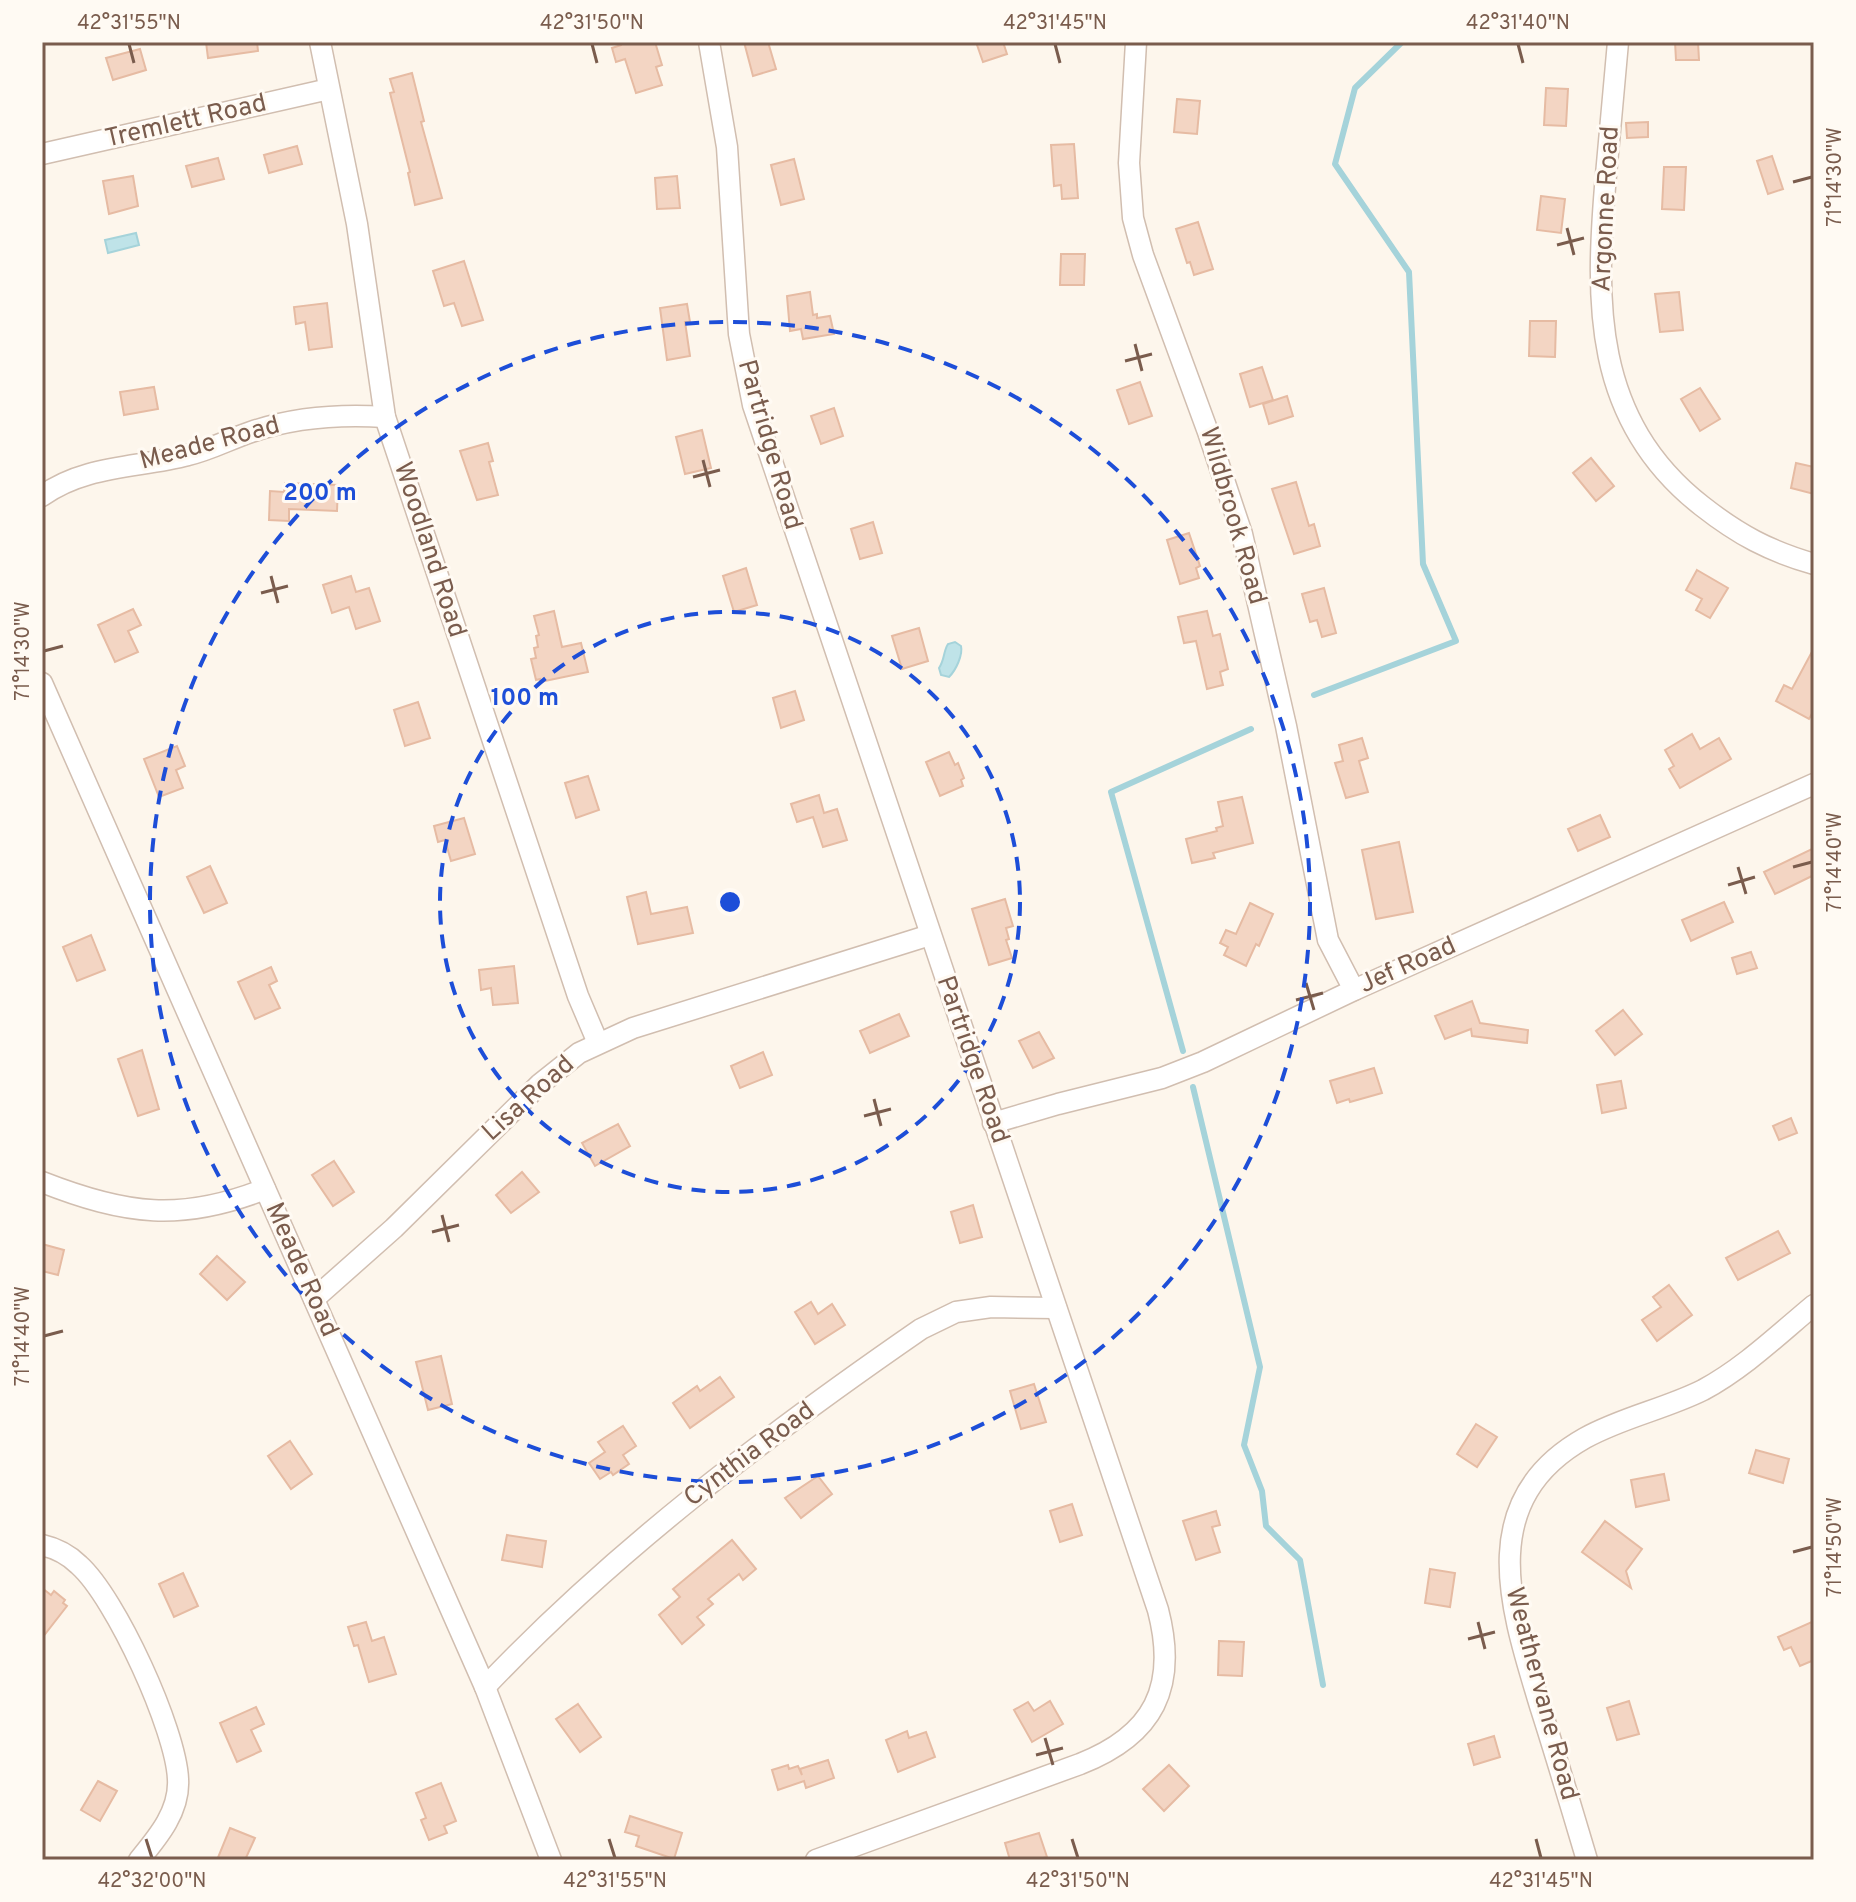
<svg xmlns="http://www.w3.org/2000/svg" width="1856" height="1902" viewBox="0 0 1856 1902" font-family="Overpass,sans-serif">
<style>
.water{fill:#bfe3e8;stroke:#a5d3da;stroke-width:2}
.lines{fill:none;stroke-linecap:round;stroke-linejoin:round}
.stream{stroke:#a5d3da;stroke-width:6}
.building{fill:#f3d5c3;stroke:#e6bba3;stroke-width:2}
.street-casing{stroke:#d1beb0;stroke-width:23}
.street{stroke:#fff;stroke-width:20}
.ticks{fill:none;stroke:#7a5c4d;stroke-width:3}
.ring{fill:none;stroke:#1d4ed8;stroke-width:4;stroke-dasharray:14 10}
.labels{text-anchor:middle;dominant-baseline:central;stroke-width:6;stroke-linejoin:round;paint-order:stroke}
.street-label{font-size:26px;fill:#7a5c4d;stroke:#fffaf3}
.centre{fill:#1d4ed8;stroke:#fffaf3;stroke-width:4}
.ring-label{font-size:24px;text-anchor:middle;font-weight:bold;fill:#1d4ed8;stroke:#fffaf3;stroke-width:6;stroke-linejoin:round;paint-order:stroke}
.neatline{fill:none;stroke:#7a5c4d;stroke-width:3}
.ticks-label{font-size:20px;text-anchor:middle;fill:#7a5c4d}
</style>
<rect width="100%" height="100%" fill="#fdf6ec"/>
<g class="water">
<path d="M136,233L139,245L108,253L105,240Z"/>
<path d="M955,642L961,646C963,655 956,670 949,677L941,675L939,668C945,659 943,652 948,644Z"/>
</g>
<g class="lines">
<g class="stream">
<path d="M1314,695L1456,641L1423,564L1409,272L1335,164L1355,88L1402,42"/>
<path d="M1183,1051L1111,792L1251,729"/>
<path d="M1193,1087L1260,1367L1244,1445L1262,1491L1266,1526L1300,1560L1323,1685"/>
</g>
</g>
<g class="building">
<path d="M206,42H257L258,51L208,58Z"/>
<path d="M620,42H655L662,65L656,67L662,85L636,93L625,59L616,62L612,48L621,45Z"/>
<path d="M744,42H768L776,69L753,76Z"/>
<path d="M976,42H1003L1007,54L983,62Z"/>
<path d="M1675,42H1698L1699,60H1676Z"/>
<path d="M140,49L146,70L113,80L106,58Z"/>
<path d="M412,73L424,121L421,122L442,198L415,205L408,173L410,172L390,93L394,92L390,79Z"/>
<path d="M1546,88L1568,89L1566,126L1544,125Z"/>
<path d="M1177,99L1200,101L1197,134L1174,132Z"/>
<path d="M1648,122V137L1627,138L1626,123Z"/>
<path d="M1074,144L1078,198L1062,199L1061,185L1054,186L1051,145Z"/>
<path d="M297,146L302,164L269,173L264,155Z"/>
<path d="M1772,156L1783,189L1768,194L1757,161Z"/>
<path d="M218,158L224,179L192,187L186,166Z"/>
<path d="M794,159L804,199L781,205L771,165Z"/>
<path d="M1664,167H1686L1684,210L1662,209Z"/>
<path d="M133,176L138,206L109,214L103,181Z"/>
<path d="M677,176L680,208L657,209L655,178Z"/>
<path d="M1541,196L1565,199L1561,233L1537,230Z"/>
<path d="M1198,222L1213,269L1194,275L1190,262L1187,263L1176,229Z"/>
<path d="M1061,254H1085L1084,285H1060Z"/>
<path d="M464,261L483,320L462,326L454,303L444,306L433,271Z"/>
<path d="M810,292L813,315L817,314V318L830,316L834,334L803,339L801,329L790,331L787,296Z"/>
<path d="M1679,292L1683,330L1660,332L1655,294Z"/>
<path d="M327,303L332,347L309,350L305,322L296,324L294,307Z"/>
<path d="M687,304L690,322H685L690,356L667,360L660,308Z"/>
<path d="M1530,321H1556L1555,357L1529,356Z"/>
<path d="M1262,367L1273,400L1250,407L1240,374Z"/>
<path d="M1140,382L1152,416L1129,424L1117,390Z"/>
<path d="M154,387L158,409L124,415L120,392Z"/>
<path d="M1700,388L1720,419L1700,431L1681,399Z"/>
<path d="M1287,396L1293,416L1269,424L1263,404Z"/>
<path d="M834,408L843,436L821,444L811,416Z"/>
<path d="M702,430L711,468L685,474L676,437Z"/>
<path d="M488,443L493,461L489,462L498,495L477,500L460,451Z"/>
<path d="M1591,458L1614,486L1596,501L1573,473Z"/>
<path d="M1796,463L1814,467V494L1791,488Z"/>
<path d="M1296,482L1309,526L1314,524L1320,546L1294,554L1272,489Z"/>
<path d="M285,483L338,485L337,511L289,509V521L269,520L270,491L284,492Z"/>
<path d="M873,522L882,553L860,559L851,529Z"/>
<path d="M1189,533L1200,566L1196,568L1199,578L1180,584L1167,540Z"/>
<path d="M746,568L757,605L734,612L723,576Z"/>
<path d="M1697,570L1728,588L1710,618L1696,610L1702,599L1686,590Z"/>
<path d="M351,576L356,592L369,588L380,621L356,629L349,607L332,613L323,585Z"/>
<path d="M1324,588L1336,633L1322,637L1317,620L1310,622L1302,594Z"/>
<path d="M133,609L141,625L128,631L138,652L115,662L98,625Z"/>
<path d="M554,611L562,647L581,643L588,672L540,682V679L536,680L531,659L536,658L534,648L538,647L536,636L539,635L534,616Z"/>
<path d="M1207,611L1213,636L1220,634L1228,669L1220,672L1223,685L1207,689L1196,641L1184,643L1178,617Z"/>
<path d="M919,628L928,661L902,669L892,636Z"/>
<path d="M1814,648V710L1809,719L1776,701L1784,685L1792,689Z"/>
<path d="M795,691L804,720L781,728L773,698Z"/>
<path d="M418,702L430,738L405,746L394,710Z"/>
<path d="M1692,734L1700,749L1719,738L1731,759L1680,788L1669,769L1674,766L1665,750Z"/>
<path d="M1362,738L1368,758L1359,761L1368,792L1346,798L1335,763L1343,761L1339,745Z"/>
<path d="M177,746L185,766L176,770L183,788L159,797L144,759Z"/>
<path d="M949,752L955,765L958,763L964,778L961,780L963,786L940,796L926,762Z"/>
<path d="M588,776L599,810L576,818L565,783Z"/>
<path d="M819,795L824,813L837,809L847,840L823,847L813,817L797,822L791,804Z"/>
<path d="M1242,797L1253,843L1213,853L1215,858L1192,863L1186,839L1217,831L1216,828L1223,826L1218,802Z"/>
<path d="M1600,815L1610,837L1578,851L1568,829Z"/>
<path d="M464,818L475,854L451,861L445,840L438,842L434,826Z"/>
<path d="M1399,842L1413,912L1376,919L1362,850Z"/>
<path d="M1814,848V875L1775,894L1764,872Z"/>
<path d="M210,866L227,903L204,913L187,877Z"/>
<path d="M646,892L651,914L687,907L693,933L638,944L627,897Z"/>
<path d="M1005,899L1013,926L1006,928L1009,939L1006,940L1012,958L989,965L972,909Z"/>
<path d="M1724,902L1733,922L1691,941L1682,920Z"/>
<path d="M1250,903L1273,914L1259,946L1256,944L1246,966L1224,955L1228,947L1220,943L1226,930L1236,934Z"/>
<path d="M91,935L105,970L77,981L63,947Z"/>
<path d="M1751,952L1757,968L1737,974L1732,958Z"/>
<path d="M514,966L518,1003L493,1005L491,988L481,990L479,970Z"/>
<path d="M271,967L277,981L269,985L280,1008L255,1019L238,982Z"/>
<path d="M1472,1001L1480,1023L1528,1030L1527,1043L1472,1036L1471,1029L1445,1039L1435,1016Z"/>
<path d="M1623,1010L1642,1034L1615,1055L1596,1031Z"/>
<path d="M899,1014L909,1036L870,1053L860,1031Z"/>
<path d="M1039,1032L1054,1058L1033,1068L1019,1041Z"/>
<path d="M142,1050L159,1109L138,1116L118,1059Z"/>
<path d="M763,1052L772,1075L740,1088L731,1066Z"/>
<path d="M1374,1068L1382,1093L1350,1102L1349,1099L1337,1103L1330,1081Z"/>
<path d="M1621,1081L1626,1108L1602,1113L1597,1085Z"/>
<path d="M1791,1118L1797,1133L1779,1140L1773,1126Z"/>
<path d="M618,1124L630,1146L595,1166L582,1143Z"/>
<path d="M334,1161L354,1192L333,1206L312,1175Z"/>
<path d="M522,1172L539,1192L511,1213L496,1195Z"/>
<path d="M973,1205L982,1237L960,1243L951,1212Z"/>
<path d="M1778,1231L1790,1253L1738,1280L1726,1258Z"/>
<path d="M42,1244L64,1250L58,1275L42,1271Z"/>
<path d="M217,1256L245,1282L227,1300L200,1274Z"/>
<path d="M1669,1285L1692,1315L1657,1341L1642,1320L1661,1307L1653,1297Z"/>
<path d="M811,1302L818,1314L832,1304L845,1325L815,1344L795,1312Z"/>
<path d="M441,1356L452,1404L428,1410L416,1362Z"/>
<path d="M720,1377L734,1397L690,1428L673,1403L697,1386L700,1391Z"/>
<path d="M1034,1384L1046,1422L1021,1429L1010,1391Z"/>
<path d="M1476,1424L1497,1437L1477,1467L1457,1454Z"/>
<path d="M623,1426L636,1446L623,1455L629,1464L613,1475L611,1472L600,1479L589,1463L605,1452L598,1442Z"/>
<path d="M290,1441L312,1474L291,1489L268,1456Z"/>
<path d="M1756,1450L1789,1459L1783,1483L1749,1473Z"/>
<path d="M1664,1474L1669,1500L1636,1507L1631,1480Z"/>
<path d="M818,1476L832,1494L801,1518L785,1498Z"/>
<path d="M1072,1504L1082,1535L1060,1542L1050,1511Z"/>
<path d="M1216,1511L1220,1525L1212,1527L1220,1552L1196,1560L1183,1521Z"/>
<path d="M1605,1521L1642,1549L1626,1571L1631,1588L1582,1552Z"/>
<path d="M507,1535L546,1541L542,1567L502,1560Z"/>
<path d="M732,1540L756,1569L743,1580L739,1574L708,1599L713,1604L697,1617L704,1625L682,1644L659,1615L680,1597L673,1589Z"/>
<path d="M1430,1569L1455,1573L1450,1607L1425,1603Z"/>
<path d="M183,1573L198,1606L174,1617L159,1584Z"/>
<path d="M42,1588L51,1595L54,1591L65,1600L63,1603L67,1606L42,1638Z"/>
<path d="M1814,1621V1660L1800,1666L1791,1647L1784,1650L1778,1637Z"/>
<path d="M366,1622L372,1641L384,1637L396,1674L369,1682L358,1645L354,1646L348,1627Z"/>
<path d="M1219,1641L1244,1642L1242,1676L1218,1675Z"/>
<path d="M1050,1701L1063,1724L1032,1742L1014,1710L1028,1702L1034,1711Z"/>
<path d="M1629,1701L1639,1734L1617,1740L1607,1708Z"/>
<path d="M578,1704L601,1737L580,1752L556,1719Z"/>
<path d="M256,1707L264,1724L251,1730L261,1751L237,1762L220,1723Z"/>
<path d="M907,1731L909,1738L926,1732L935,1757L898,1772L886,1740Z"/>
<path d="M1494,1736L1500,1757L1474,1765L1468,1744Z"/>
<path d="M828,1760L834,1778L806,1788L804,1781L778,1790L772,1770L788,1765L789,1769L798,1766L802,1775L800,1769Z"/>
<path d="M1169,1765L1189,1786L1164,1811L1143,1789Z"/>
<path d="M98,1781L117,1791L100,1821L81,1810Z"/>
<path d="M441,1783L456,1821L444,1826L447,1833L429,1840L421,1820L426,1818L416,1793Z"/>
<path d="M630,1816L682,1833L674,1859L636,1846L639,1836L625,1832Z"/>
<path d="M230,1828L255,1838L245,1860H217Z"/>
<path d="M1039,1833L1047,1857L1036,1860H1010L1005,1843Z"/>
</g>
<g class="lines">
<defs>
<g id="street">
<path d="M320,42L357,224L385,417L578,996L598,1043"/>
<path d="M709,42L727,147L739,334L753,405L1158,1610C1178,1687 1154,1735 1080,1764L816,1860"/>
<path d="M1136,42L1129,163L1133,218L1143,255L1208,432L1242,534L1286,726L1328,940L1354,990"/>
<path d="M1618,42C1614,86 1610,131 1606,175C1595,302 1592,420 1702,506C1739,535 1769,551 1814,564"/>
<path d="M42,154L329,89"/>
<path d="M42,496C85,465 138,468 188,455C210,450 230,439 251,432C295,417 339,414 385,417"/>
<path d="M42,683L485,1687L551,1860"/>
<path d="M993,1123L1058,1104L1162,1078L1203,1062L1354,990L1814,784"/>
<path d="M42,1182C126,1215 181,1222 265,1189"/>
<path d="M314,1299L394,1228L540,1084L579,1053L633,1028L930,935"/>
<path d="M42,1545C55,1548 69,1555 79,1565C116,1598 176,1730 178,1779C180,1811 158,1837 139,1860"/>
<path d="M485,1687C614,1551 766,1436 921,1329L956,1312L991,1307L1056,1308"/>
<path d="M1587,1860C1572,1810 1557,1759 1541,1709C1511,1610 1473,1501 1585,1438C1623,1417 1665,1409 1703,1390C1744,1368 1779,1334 1814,1305"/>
</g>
</defs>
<use href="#street" class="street-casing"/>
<use href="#street" class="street"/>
</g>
<path class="ticks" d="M129,44L134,63M592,44L597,63M1055,44L1060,63M1518,44L1523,63M1793,182L1812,177M1567,228L1574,255M1557,245L1584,238M1135,344L1142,371M1125,361L1152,354M703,460L710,487M693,477L720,470M271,576L278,603M261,593L288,586M44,651L63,646M1738,867L1746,894M1793,867L1812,862M1728,885L1755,877M1306,983L1314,1010M1296,1000L1323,993M874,1099L881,1126M864,1116L891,1109M442,1215L449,1242M432,1232L459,1225M44,1336L63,1331M1793,1552L1812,1547M1478,1622L1485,1649M1468,1639L1495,1632M1045,1738L1053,1765M1036,1755L1063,1748M146,1839L152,1858M609,1839L615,1858M1072,1839L1078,1858M1536,1839L1541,1858"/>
<g class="ring">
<circle cx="730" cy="902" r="290"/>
<circle cx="730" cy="902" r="580"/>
</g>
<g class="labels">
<g class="street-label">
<text transform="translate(186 122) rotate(-13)">Tremlett Road</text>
<text transform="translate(1607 209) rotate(-87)">Argonne Road</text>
<text transform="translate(210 444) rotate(-15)">Meade Road</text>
<text transform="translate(769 445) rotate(74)">Partridge Road</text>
<text transform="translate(1232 516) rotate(74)">Wildbrook Road</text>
<text transform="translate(429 550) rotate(72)">Woodland Road</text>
<text transform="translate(1408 966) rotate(-24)">Jef Road</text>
<text transform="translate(972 1060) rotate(71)">Partridge Road</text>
<text transform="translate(529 1099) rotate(-42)">Lisa Road</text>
<text transform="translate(301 1270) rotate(66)">Meade Road</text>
<text transform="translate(750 1455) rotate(-37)">Cynthia Road</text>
<text transform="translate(1541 1694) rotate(75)">Weathervane Road</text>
</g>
</g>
<circle cx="730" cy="902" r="12" class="centre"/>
<g class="ring-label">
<text x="320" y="500">200 m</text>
<text x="525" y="705">100 m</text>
</g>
<rect width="1856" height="1902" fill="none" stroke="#fffaf3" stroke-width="88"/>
<rect x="44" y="44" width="1768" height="1814" class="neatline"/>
<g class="ticks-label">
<text x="129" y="29">42°31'55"N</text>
<text x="592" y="29">42°31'50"N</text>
<text x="1055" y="29">42°31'45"N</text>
<text x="1518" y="29">42°31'40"N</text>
<text transform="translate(1834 177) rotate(-90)" y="7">71°14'30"W</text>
<text transform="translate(22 651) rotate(-90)" y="7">71°14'30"W</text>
<text transform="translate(1834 862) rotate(-90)" y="7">71°14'40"W</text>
<text transform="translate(22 1336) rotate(-90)" y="7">71°14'40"W</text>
<text transform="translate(1834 1547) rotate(-90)" y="7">71°14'50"W</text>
<text x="152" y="1887">42°32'00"N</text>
<text x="615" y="1887">42°31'55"N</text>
<text x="1078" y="1887">42°31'50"N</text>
<text x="1541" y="1887">42°31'45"N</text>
</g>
</svg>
